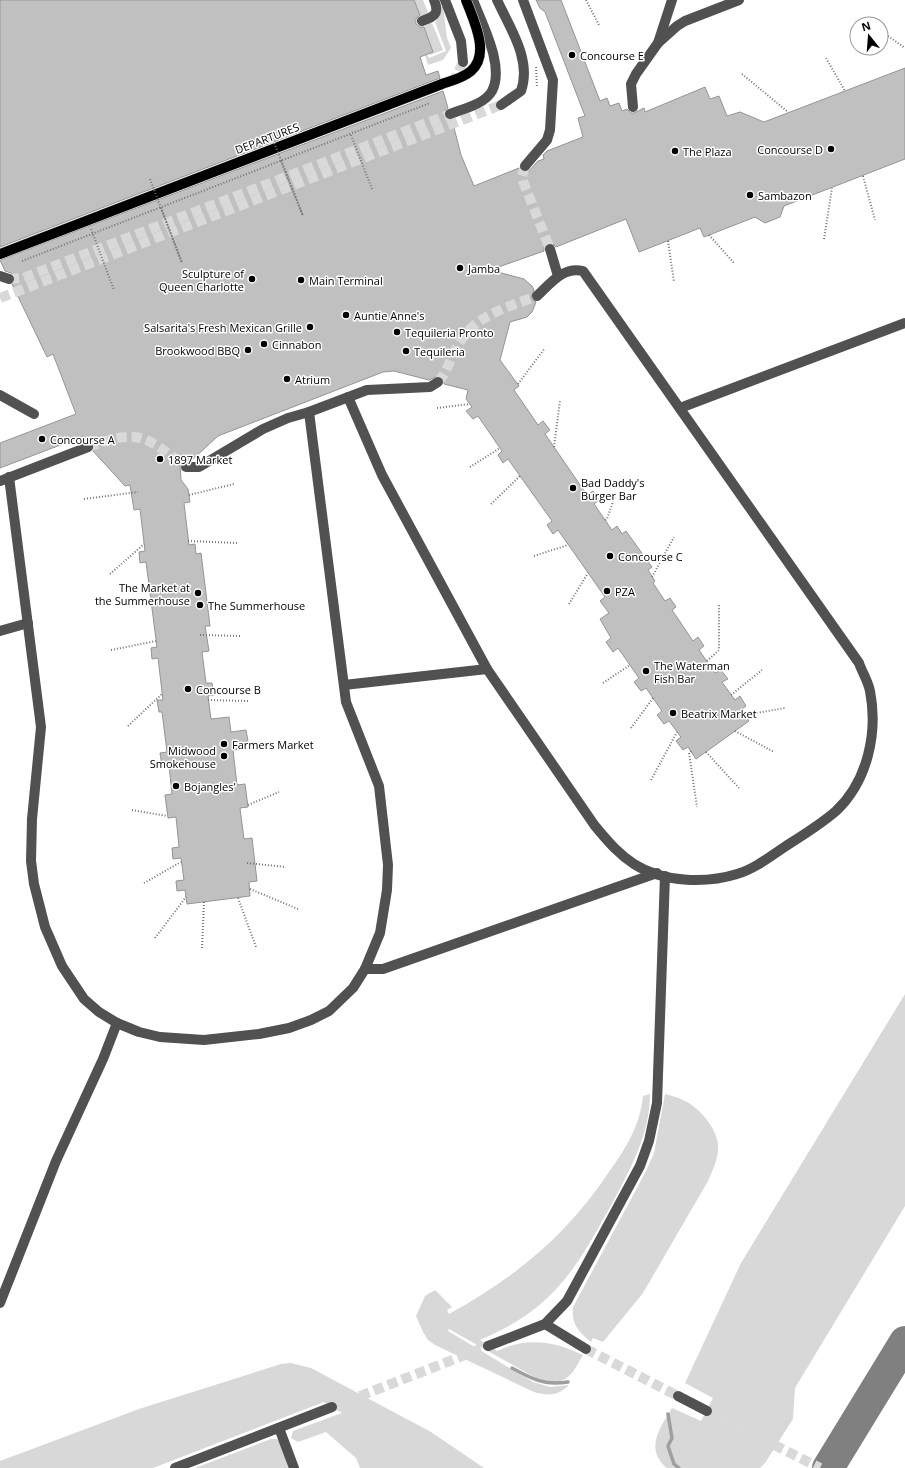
<svg xmlns="http://www.w3.org/2000/svg" width="905" height="1468" viewBox="0 0 905 1468" font-family="'Open Sans',sans-serif">
<style>
.green{fill:#d8d8d8}
.lines{fill:none;stroke-linecap:round;stroke-linejoin:round}
.stream{stroke:#9f9f9f;stroke-width:3.5}
.taxiway{stroke:#808080;stroke-width:32}
.building{fill:#c0c0c0;stroke:#959595}
.minor-tunnel{stroke:#d9d9d9;stroke-width:10;stroke-dasharray:10 5;stroke-linecap:butt}
.major-casing{stroke:#dbdbdb;stroke-width:11}
.path{stroke:#737373;stroke-width:2;stroke-dasharray:1 2;stroke-linecap:butt}
.minor{stroke:#515151;stroke-width:10}
.major{stroke:#000;stroke-width:10}
.major-bridge-casing{stroke:#dbdbdb;stroke-width:11;stroke-linecap:butt}
.path-bridge{stroke:#737373;stroke-width:2;stroke-dasharray:1 2;stroke-linecap:butt}
.major-bridge{stroke:#000;stroke-width:10}
.poi-dot{fill:#000;stroke:#fff;stroke-width:1.5}
.labels{text-anchor:middle;dominant-baseline:central;stroke-width:3;stroke-linejoin:round;paint-order:stroke}
.poi-label{font-size:11px;fill:#000;stroke:#fff;text-anchor:start}
.street-label{font-size:11px;fill:#000;stroke:#fff}
</style>
<rect width="100%" height="100%" fill="#fff"/>
<g class="green">
<path d="M414,0H423L429,15L421,18Z"/>
<path d="M443,6L447,38L451,48L443,60L428,65L425,55L427,54L429,58L446,51L435,22L440,16L441,7Z"/>
<path d="M432,23L443,50L430,55L429,53L433,52L424,26Z"/>
<path d="M905,994V1206L795,1388L793,1419L765,1463L760,1468H667C644,1449 660,1428 672,1408L701,1421L713,1398L685,1383L741,1263Z"/>
<path d="M650,1094C650,1133 631,1168 613,1202C592,1239 572,1279 537,1307C520,1321 500,1331 480,1340L497,1351C527,1337 554,1341 583,1355C572,1374 568,1385 543,1382L449,1329L448,1331L533,1382L550,1387L569,1385C558,1396 548,1396 534,1392L435,1345L428,1340L423,1332L416,1316L425,1296L435,1290L452,1307L447,1310L449,1314C516,1277 566,1236 609,1172C626,1148 640,1126 643,1096Z"/>
<path d="M665,1094C671,1096 678,1097 683,1100C700,1107 721,1133 718,1151C717,1162 712,1171 708,1181L643,1293L603,1342L593,1338L591,1342C578,1331 571,1324 573,1307L645,1173L654,1153Z"/>
<path d="M291,1363L311,1368L431,1432L484,1468H360L356,1458L326,1432L298,1442L291,1438L293,1431L342,1413L324,1402L153,1468H0V1461L139,1409L281,1364Z"/>
<path d="M271,1439H277L280,1442L288,1468H195Z"/>
</g>
<g class="lines">
<g class="stream">
<path d="M512,1368C532,1379 545,1386 568,1382"/>
<path d="M668,1414L672,1438L668,1446L674,1464L679,1468"/>
</g>
<path class="taxiway" d="M828,1468L905,1342"/>
</g>
<g class="building">
<path d="M0,0H414L420,15L416,19V24L420,27H424L433,52L420,57L426,75L438,71L440,78L0,247Z"/>
<path d="M536,0H561L600,101L607,98L610,106L619,103L622,111L627,109L631,113H634L644,108L645,112L705,87L710,99L719,96L727,116L740,112L764,122L905,68V159L784,206L780,217L765,223L755,217L704,237L700,228L639,252L626,219L556,247L552,243H548L544,247V251L490,270L524,279L532,286L534,290L531,298L536,302L532,312L527,317L510,322L500,360L519,386L514,390L538,425L543,421L550,430L545,434L587,495L593,491L599,500L594,504L612,530L617,526L622,534L626,531L652,567L648,570L655,581L653,583L665,601L670,598L676,607L672,610L693,641L698,637L704,646L699,650L715,673L721,670L728,679L722,682L735,700L740,696L746,706L741,710L749,721L696,759L688,747L683,750L676,741L681,737L669,721L664,724L657,715L662,711L646,688L641,691L634,682L639,678L618,648L613,652L606,642L611,638L600,619L609,613L600,601L605,597L558,530L553,534L547,525L552,521L508,459L503,463L498,455L502,451L478,416L473,419L466,411L472,407L466,399L468,390L444,384L443,378L438,376L429,380L394,371L383,372L218,436L192,460L183,461L180,464L181,480L188,489L190,502L184,503L189,545L195,544L196,554L201,553L210,626H205L209,651L202,652L206,683H212L214,695L208,696L211,719L229,717L231,732L246,730L248,741L244,742L245,749L233,750L237,785L245,784L248,807L240,808L244,839L252,838L257,881L249,882L250,896L187,904L185,890L177,891L176,881L184,880L181,858L173,859L172,848L179,847L176,817L168,818L165,795L172,794L169,765L162,766L160,753L167,752L162,712H159L157,700H163L158,658L152,659L151,648L157,647L146,562L140,563L139,552L145,551L140,509L134,510L130,485L125,486L93,451L94,444L92,442L86,441L84,436L0,468V443L76,414L53,354L47,357L12,284L15,277L11,273L5,271L0,260L443,91L448,108L445,110L444,116L446,119L452,120L461,155L474,186L519,168L523,172H528L538,161L544,159L543,155L547,151L583,137L578,118L585,116L545,12L540,8Z"/>
</g>
<g class="lines">
<g class="minor-tunnel">
<path d="M450,83L457,75L463,62"/>
<path d="M525,166L522,176L523,181L550,249"/>
<path d="M9,279L23,278L450,114"/>
<path d="M0,298L501,105"/>
<path d="M438,382C449,370 452,352 462,339C477,315 511,306 537,296"/>
<path d="M88,447C140,428 145,436 186,467"/>
<path d="M586,1349L678,1396"/>
<path d="M332,1407L488,1346"/>
<path d="M707,1411L820,1468"/>
</g>
<defs>
<path id="major" d="M0,254L442,84"/>
</defs>
<use href="#major" class="major-casing"/>
<g class="path">
<path d="M586,0L599,25"/>
<path d="M888,36L905,48"/>
<path d="M826,58L845,91"/>
<path d="M536,67L537,88"/>
<path d="M742,74L788,112"/>
<path d="M351,135L372,189"/>
<path d="M281,161L303,216"/>
<path d="M863,176L875,220"/>
<path d="M161,208L182,263"/>
<path d="M91,229L114,290"/>
<path d="M709,235L734,263"/>
<path d="M824,239L832,188"/>
<path d="M668,241L674,282"/>
<path d="M22,261L430,103"/>
<path d="M518,384L545,348"/>
<path d="M437,408L470,404"/>
<path d="M554,447L560,401"/>
<path d="M470,467L500,448"/>
<path d="M189,495L234,484"/>
<path d="M84,499L138,492"/>
<path d="M491,504L520,476"/>
<path d="M605,520L607,519L616,493"/>
<path d="M188,541L237,543"/>
<path d="M534,556L568,545"/>
<path d="M110,574L144,544"/>
<path d="M652,577L674,537"/>
<path d="M569,604L588,573"/>
<path d="M200,635L240,636"/>
<path d="M111,650L156,641"/>
<path d="M707,661L719,650V604"/>
<path d="M603,683L630,665"/>
<path d="M731,695L762,670"/>
<path d="M208,700L248,701"/>
<path d="M745,715L785,708"/>
<path d="M128,726L163,693"/>
<path d="M631,728L653,698"/>
<path d="M735,731L774,752"/>
<path d="M691,751L689,753L697,807"/>
<path d="M706,752L739,788"/>
<path d="M651,780L677,732"/>
<path d="M248,805L279,792"/>
<path d="M132,810L167,816"/>
<path d="M247,863L286,867"/>
<path d="M144,883L181,862"/>
<path d="M250,889L298,909"/>
<path d="M238,898L256,947"/>
<path d="M155,938L186,897"/>
<path d="M202,948L204,902"/>
</g>
<g class="minor">
<path d="M445,0L461,41L463,62"/>
<path d="M497,0C510,28 532,60 521,91L501,105"/>
<path d="M523,0L553,80L550,130L547,140L525,166"/>
<path d="M422,21C434,17 440,14 434,0"/>
<path d="M658,43L672,0"/>
<path d="M633,107L631,84L636,74L658,43L677,26L685,21L739,0"/>
<path d="M450,114C463,109 485,104 492,91C505,66 482,24 473,0"/>
<path d="M550,249L558,276"/>
<path d="M0,276L9,279"/>
<path d="M0,395L34,414"/>
<path d="M348,397L382,475L487,669L595,826C607,840 618,854 634,864C662,882 705,884 737,874C755,869 772,855 789,844C805,834 821,824 836,811C868,781 878,732 870,691C868,681 862,672 859,663L583,271C563,266 550,284 537,296"/>
<path d="M680,408L905,323"/>
<path d="M186,467H199L263,429L288,418L309,412L367,390L430,387L438,382"/>
<path d="M9,477L41,727L32,819L31,861L34,884L45,927L62,966L84,999L99,1012L117,1023L139,1032L160,1037L204,1040L259,1034L289,1028L311,1020L329,1011L353,988L365,969L380,933L387,890L388,865L379,786L346,702L309,412"/>
<path d="M0,481L88,447"/>
<path d="M0,631L28,623"/>
<path d="M344,685L487,669"/>
<path d="M365,969H383L657,873"/>
<path d="M0,1303L56,1161L103,1059L117,1023"/>
<path d="M545,1324L586,1349"/>
<path d="M488,1346L545,1324L567,1301L640,1166L649,1141L657,1103L665,876"/>
<path d="M678,1396L707,1411"/>
<path d="M279,1428L294,1468"/>
<path d="M175,1468L332,1407"/>
</g>
<use href="#major" class="major"/>
<defs>
<path id="major-bridge" d="M442,84C451,81 463,78 471,71C491,54 473,19 466,0"/>
</defs>
<use href="#major-bridge" class="major-bridge-casing"/>
<g class="path-bridge">
<path d="M270,132L303,216"/>
<path d="M150,179L182,263"/>
</g>
<use href="#major-bridge" class="major-bridge"/>
</g>
<g class="poi-dot">
<circle cx="572" cy="55" r="4"/>
<circle cx="831" cy="149" r="4"/>
<circle cx="675" cy="151" r="4"/>
<circle cx="750" cy="195" r="4"/>
<circle cx="460" cy="268" r="4"/>
<circle cx="252" cy="279" r="4"/>
<circle cx="301" cy="280" r="4"/>
<circle cx="346" cy="315" r="4"/>
<circle cx="310" cy="327" r="4"/>
<circle cx="397" cy="332" r="4"/>
<circle cx="264" cy="344" r="4"/>
<circle cx="248" cy="350" r="4"/>
<circle cx="406" cy="351" r="4"/>
<circle cx="287" cy="379" r="4"/>
<circle cx="42" cy="439" r="4"/>
<circle cx="160" cy="459" r="4"/>
<circle cx="573" cy="488" r="4"/>
<circle cx="610" cy="556" r="4"/>
<circle cx="607" cy="591" r="4"/>
<circle cx="198" cy="593" r="4"/>
<circle cx="200" cy="605" r="4"/>
<circle cx="646" cy="671" r="4"/>
<circle cx="188" cy="689" r="4"/>
<circle cx="673" cy="713" r="4"/>
<circle cx="224" cy="744" r="4"/>
<circle cx="224" cy="756" r="4"/>
<circle cx="176" cy="786" r="4"/>
</g>
<g class="labels">
<g class="poi-label">
<text x="580" y="55">Concourse E</text>
<text x="823" y="149" text-anchor="end">Concourse D</text>
<text x="683" y="151">The Plaza</text>
<text x="758" y="195">Sambazon</text>
<text x="468" y="268">Jamba</text>
<text x="244" y="273" text-anchor="end">Sculpture of<tspan x="244" dy="13">Queen Charlotte</tspan></text>
<text x="309" y="280">Main Terminal</text>
<text x="354" y="315">Auntie Anne's</text>
<text x="302" y="327" text-anchor="end">Salsarita's Fresh Mexican Grille</text>
<text x="405" y="332">Tequileria Pronto</text>
<text x="272" y="344">Cinnabon</text>
<text x="240" y="350" text-anchor="end">Brookwood BBQ</text>
<text x="414" y="351">Tequileria</text>
<text x="295" y="379">Atrium</text>
<text x="50" y="439">Concourse A</text>
<text x="168" y="459">1897 Market</text>
<text x="581" y="482">Bad Daddy's<tspan x="581" dy="13">Burger Bar</tspan></text>
<text x="618" y="556">Concourse C</text>
<text x="190" y="587" text-anchor="end">The Market at<tspan x="190" dy="13">the Summerhouse</tspan></text>
<text x="615" y="591">PZA</text>
<text x="208" y="605">The Summerhouse</text>
<text x="654" y="665">The Waterman<tspan x="654" dy="13">Fish Bar</tspan></text>
<text x="196" y="689">Concourse B</text>
<text x="681" y="713">Beatrix Market</text>
<text x="232" y="744">Farmers Market</text>
<text x="216" y="750" text-anchor="end">Midwood<tspan x="216" dy="13">Smokehouse</tspan></text>
<text x="184" y="786">Bojangles'</text>
</g>
<g class="street-label">
<text transform="translate(267 138) rotate(-21)">DEPARTURES</text>
</g>
</g>
<g transform="translate(869 36) rotate(343)"><circle r="19" fill="#ffffff" stroke="#999999"/>
<path d="M0-3L7 15L0 10L-7 15Z" fill="#000000"/>
<text y="-6" font-size="11" font-weight="bold" text-anchor="middle" fill="#000000">N</text>
</g>
</svg>
